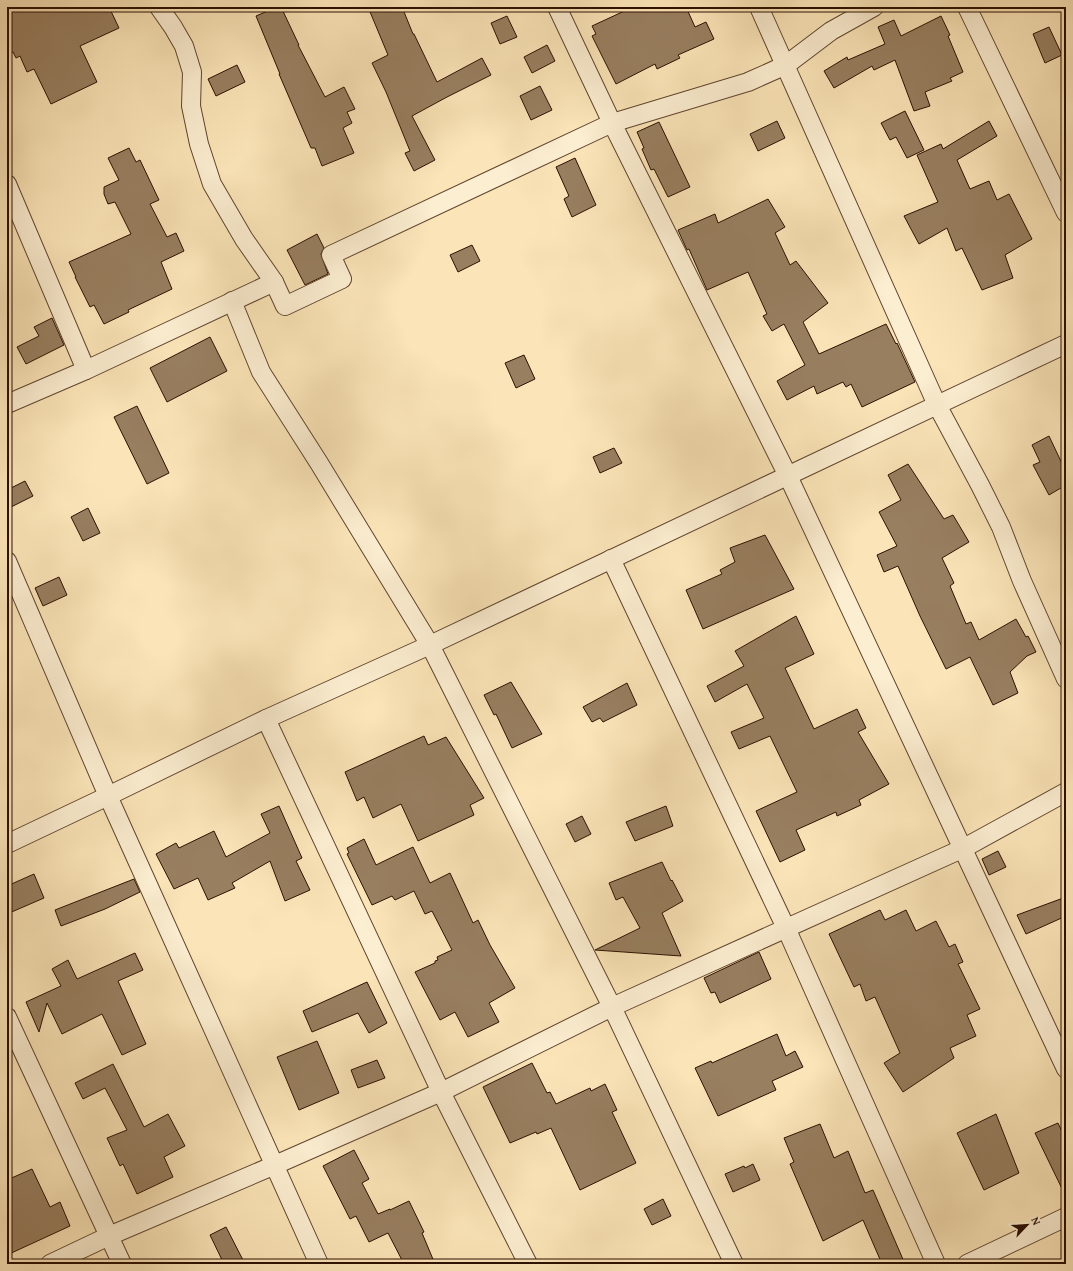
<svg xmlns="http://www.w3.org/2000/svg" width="1073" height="1271" viewBox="0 0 1073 1271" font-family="'Gentium Book Plus',serif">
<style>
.building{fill:#987f60;stroke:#2c1000}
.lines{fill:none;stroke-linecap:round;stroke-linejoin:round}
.minor-casing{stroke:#60452e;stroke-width:20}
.minor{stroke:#fceed1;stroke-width:18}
</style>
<rect width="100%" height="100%" fill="#fbe5b8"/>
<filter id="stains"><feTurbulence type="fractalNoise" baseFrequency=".005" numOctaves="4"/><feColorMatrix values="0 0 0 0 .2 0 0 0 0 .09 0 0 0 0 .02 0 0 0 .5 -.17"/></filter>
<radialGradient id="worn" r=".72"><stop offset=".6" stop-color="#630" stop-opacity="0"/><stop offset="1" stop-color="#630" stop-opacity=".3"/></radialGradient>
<g class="building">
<path d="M7,7H109L119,28L80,46L97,82L51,104L34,69L27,72L20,56L16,58L13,52L7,55Z"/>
<path d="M277,7H281L299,45H298L325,97L344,87L355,109L347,112L352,123L343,128L354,153L322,166L315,148H311L279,74H280L256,16Z"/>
<path d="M368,7H402L413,34H414L437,82L482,58L491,75L447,97L412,116L435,160L414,171L405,153L410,151L386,92L372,63L388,55Z"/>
<path d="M633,7H686L695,27L706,22L714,39L678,55L680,58L657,69L655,64L616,84L592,36L596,34L592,26Z"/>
<path d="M507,16L517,37L500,44L491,23Z"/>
<path d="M941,16L950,35L948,36L963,72L950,78L952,81L925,92L930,106L914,111L895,60L874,70L872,66L834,88L824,71L847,57L848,60L885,44L878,27L894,20L901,36Z"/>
<path d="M1049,27L1062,55L1045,63L1033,34Z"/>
<path d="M547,45L555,61L532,73L524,57Z"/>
<path d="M237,65L245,82L216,96L208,79Z"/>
<path d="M540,86L552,110L531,120L520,96Z"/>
<path d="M905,111L924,150L907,158L896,137L890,140L881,123Z"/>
<path d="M777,121L785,138L758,151L750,134Z"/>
<path d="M989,121L997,136L957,160L970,189L989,181L997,200L1009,194L1032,239L1005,255L1013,278L982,290L962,248L956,251L947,228L919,244L904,216L938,202L917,155L941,144L943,149Z"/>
<path d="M659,122L690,187L668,197L654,169L651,170L642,149L644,148L637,132Z"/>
<path d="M129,148L136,162L140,160L159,200L150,204L167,237L176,233L184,251L161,262L172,289L128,310L129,312L104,324L94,305L90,307L75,277H76L69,262L131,234L115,202L108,204L104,194V187L119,180L108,158Z"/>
<path d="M575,158L596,205L572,217L564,199L569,196L556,167Z"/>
<path d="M768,199L785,227L775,233L790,265L796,261L828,303L803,322L819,354L886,324L896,344L897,343L915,382L862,407L851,384L846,387L843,382L817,394L814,386L787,400L777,381L805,365L784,324L772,331L763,316L767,314L748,272L707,290L689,249L687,250L678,230L715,214L718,223Z"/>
<path d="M317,234L324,248L321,254L328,274L305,285L287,250Z"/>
<path d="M472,245L480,261L458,272L450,255Z"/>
<path d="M52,318L64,345L26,364L17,347L39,336L34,327Z"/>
<path d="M210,337L227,371L167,402L150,368Z"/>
<path d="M524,355L535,379L516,388L505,363Z"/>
<path d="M137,406L169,473L147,484L114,417Z"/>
<path d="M1049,436L1066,472V485L1049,495L1033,465L1040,462L1032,445Z"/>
<path d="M614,448L622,463L600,473L593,457Z"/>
<path d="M908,464L944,519L953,515L969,542L942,558L954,583L950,586L966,624L971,622L979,640L1016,619L1026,637L1028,636L1036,652L1027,656L1010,672L1018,693L993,705L970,657L946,669L920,616L898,566L884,572L877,555L897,546L879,512L901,500L888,475Z"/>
<path d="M25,481L33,496L7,509V490Z"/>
<path d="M88,508L100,533L83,541L71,517Z"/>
<path d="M765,535L794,589L703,629L686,590L722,574L720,570L735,562L730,548Z"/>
<path d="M59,577L67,595L43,606L35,588Z"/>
<path d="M796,616L814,654L785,668L814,729L857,709L866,728L858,732L889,784L859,800L861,805L837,816L836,812L796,830L805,850L780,862L756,811L797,792L770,736L739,749L731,732L764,718L747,684L715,702L707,686L744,666L735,651Z"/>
<path d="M511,682L542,734L512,748L496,714L494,715L484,695Z"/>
<path d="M627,683L637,705L603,722L600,718L592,722L583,707Z"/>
<path d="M424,736L428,745L446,737L484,798L470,805L474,815L418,841L401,804L373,818L364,797L357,801L345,772Z"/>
<path d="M279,806L302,858L296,861L310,890L285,901L270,861L232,883L235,888L208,900L198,878L174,889L156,854L176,843L179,848L214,831L226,857L270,833L261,814Z"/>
<path d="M666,806L673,826L635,841L626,822Z"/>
<path d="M582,816L591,834L575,842L566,824Z"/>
<path d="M364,839L376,865L413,847L430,883L450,873L473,923L478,920L490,945L515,988L489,1003L499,1022L468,1037L455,1012L440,1020L415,972L435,963V961L438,960L437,957L452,950L432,911L425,914L414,891L395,900L392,896L372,905L347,854L349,853L347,848Z"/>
<path d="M998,851L1006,867L989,875L982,859Z"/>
<path d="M662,862L671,881L672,880L683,901L662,913L681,956L595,950L640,928L623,897L616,900L609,883Z"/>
<path d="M34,874L44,898L7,914V886Z"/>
<path d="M134,879L140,892L105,909L61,926L55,910Z"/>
<path d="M1066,897V916L1026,934L1017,915Z"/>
<path d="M880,910L885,920L906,910L916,931L936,921L949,947L955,944L963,962L958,964L980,1009L967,1015L976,1036L950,1048L954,1058L903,1092L884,1063L900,1053L875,997L866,1001L860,984L854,987L829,934Z"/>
<path d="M759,952L771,979L720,1003L715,992L711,993L704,978Z"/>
<path d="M135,953L143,970L118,981L146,1044L122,1055L102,1014L62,1034L47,1003L39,1032L26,1002L61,986L52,969L68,960L77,979Z"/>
<path d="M367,982L387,1023L369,1033L358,1013L312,1032L303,1011Z"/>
<path d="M777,1034L786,1056L795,1051L803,1067L772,1081L776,1090L718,1116L695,1068L711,1061L712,1063Z"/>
<path d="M317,1041L339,1093L299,1110L277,1057Z"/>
<path d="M377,1060L385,1078L358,1088L351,1070Z"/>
<path d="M532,1063L547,1093L550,1092L556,1104L590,1088L591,1091L605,1084L617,1110L612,1112L636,1163L580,1190L551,1128L537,1134L536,1132L510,1143L483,1087Z"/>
<path d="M113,1064L144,1127L168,1114L185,1146L164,1157L173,1177L137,1194L123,1164L120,1166L107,1138L127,1130L105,1088L83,1099L75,1083Z"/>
<path d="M996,1114L1019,1173L984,1190L957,1133Z"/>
<path d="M1058,1123L1066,1140V1197L1035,1133Z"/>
<path d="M820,1124L834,1158L848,1151L865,1193L873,1190L905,1264H882L863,1220L823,1241L790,1164L794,1162L784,1138Z"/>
<path d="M354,1150L369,1179L362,1183L378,1214L390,1209V1210L409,1201L424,1232L422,1233L435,1264H404L388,1233L369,1242L356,1216L350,1219L323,1166Z"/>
<path d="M753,1164L760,1180L733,1192L725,1174L744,1166L745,1168Z"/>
<path d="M32,1169L50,1207L60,1202L70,1226L7,1255V1180Z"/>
<path d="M663,1199L671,1216L652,1225L644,1209Z"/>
<path d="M226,1227L245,1264H224L210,1235Z"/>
</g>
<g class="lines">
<defs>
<g id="minor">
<path d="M159,7L173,27L184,46L192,72L191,106L199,144L212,184L244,239L274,282"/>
<path d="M557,7L612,123L788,476L1066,1069"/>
<path d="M759,7L937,405L980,485L1001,527L1022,581L1066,679"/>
<path d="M967,7L1066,213"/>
<path d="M7,184L86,370"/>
<path d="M232,301L261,372L319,463L430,645L612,1007L734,1264"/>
<path d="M7,404L86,370L274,282L285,306L342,279L331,255L612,123L748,82L786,65L831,31L874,7"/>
<path d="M611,559L786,928L936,1264"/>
<path d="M7,561L108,796L319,1264"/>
<path d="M266,719L441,1092L528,1264"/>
<path d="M7,844L108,796L266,719L430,645L1066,344"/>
<path d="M7,1017L122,1264"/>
<path d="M50,1264L109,1236L275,1165L441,1092L612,1007L964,848L1066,792"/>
<path d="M967,1264L1066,1217"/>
</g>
</defs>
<use href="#minor" class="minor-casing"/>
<use href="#minor" class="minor"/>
</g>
<rect width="1073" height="1271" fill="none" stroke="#fbe5b8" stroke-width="24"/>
<rect x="8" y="8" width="1057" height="1255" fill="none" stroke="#2c1000" stroke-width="2"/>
<rect x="12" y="12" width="1049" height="1247" fill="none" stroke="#2c1000"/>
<g transform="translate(1027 1225) rotate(65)" stroke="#fceed1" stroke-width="3" paint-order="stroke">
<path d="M0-3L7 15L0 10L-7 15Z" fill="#2c1000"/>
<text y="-6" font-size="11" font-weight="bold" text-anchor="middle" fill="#2c1000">N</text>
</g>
<rect width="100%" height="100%" filter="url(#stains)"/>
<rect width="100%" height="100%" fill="url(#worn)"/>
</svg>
